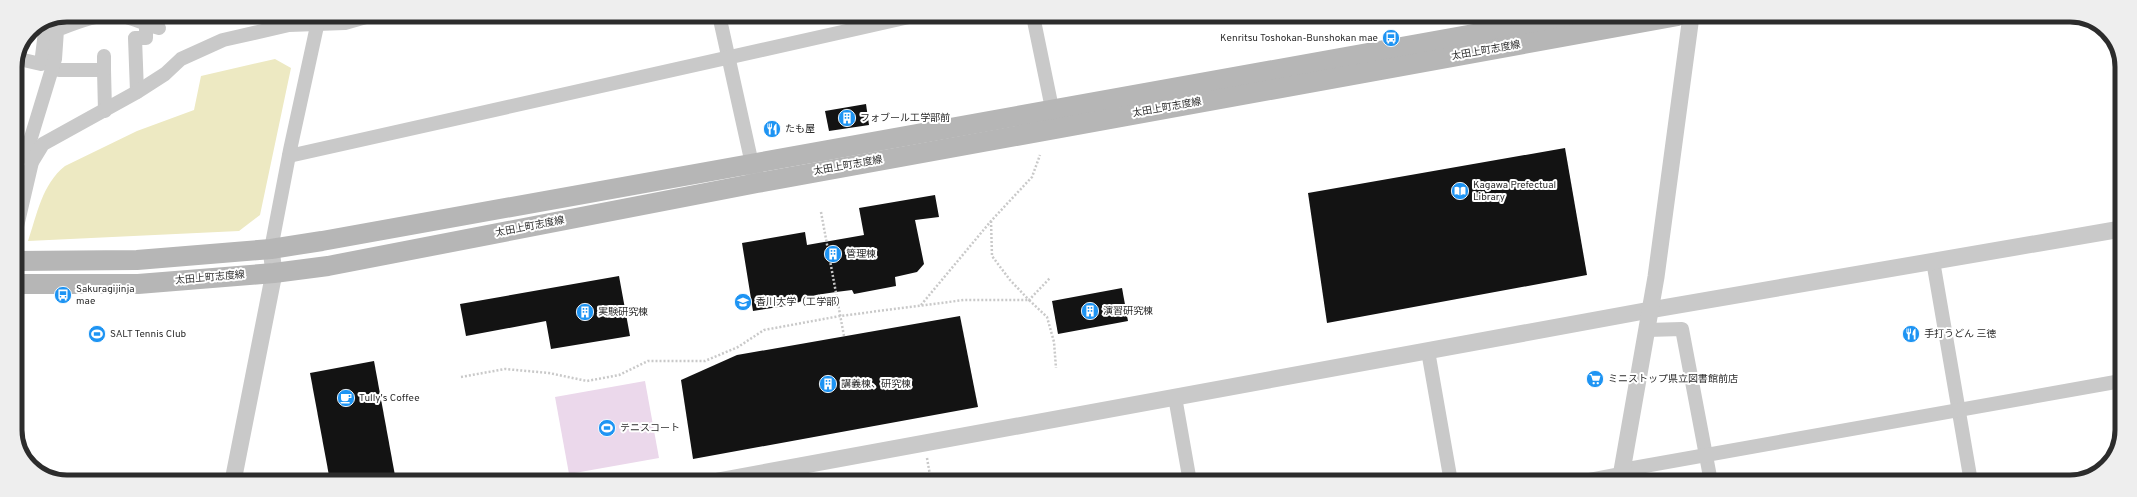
<svg xmlns="http://www.w3.org/2000/svg" width="2137" height="497" viewBox="0 0 2137 497" font-family="Overpass,'Noto Sans JP',sans-serif">
<style>
.green{fill:#ebd8eb}
.water{fill:#ede9c2}
.building{fill:#131313}
.lines{fill:none;stroke-linecap:round;stroke-linejoin:round}
.path{stroke:#c9c9c9;stroke-width:2.5;stroke-dasharray:2 2;stroke-linecap:butt}
.minor{stroke:#c9c9c9;stroke-width:14}
.tertiary{stroke:#c9c9c9;stroke-width:17}
.secondary{stroke:#b6b6b6;stroke-width:20}
.labels{text-anchor:middle;dominant-baseline:central;stroke-width:4;stroke-linejoin:round;paint-order:stroke}
.poi-label{font-size:10px;fill:#2c2c2c;stroke:#fff;text-anchor:start}
.street-label{font-size:10px;fill:#2c2c2c;stroke:#fff}
.rim{fill:none;stroke:#2c2c2c;stroke-width:5}
</style>
<rect width="100%" height="100%" fill="#fff"/>
<path class="green" d="M645,381L659,458L569,474L555,397Z"/>
<path class="water" d="M275,59L291,68L260,215L239,231L28,241C37,215 42,184 65,166L137,131L194,110L201,76Z"/>
<g class="building">
<path d="M866,104L869,125L829,131L825,111Z"/>
<path d="M1565,148L1587,275L1327,323L1308,193Z"/>
<path d="M935,195L939,217L915,220L924,264L917,272L895,277L896,286L854,294L852,290L836,292L816,295L792,305L753,311L742,243L805,232L807,245L864,235L859,208Z"/>
<path d="M619,276L630,336L551,349L546,321L466,336L460,304Z"/>
<path d="M1122,288L1128,321L1058,334L1052,301Z"/>
<path d="M960,316L978,407L693,459L681,380L737,355Z"/>
<path d="M374,361L396,481H330L310,373Z"/>
</g>
<g class="lines">
<g class="path">
<path d="M821,212L844,336"/>
<path d="M991,221L992,256L1010,280L1029,300L1050,278"/>
<path d="M921,305L991,221L1032,177L1040,155"/>
<path d="M461,377L505,369L549,373L587,381L619,375L648,361H705L738,347L764,330L840,316L964,300H1029L1047,317L1054,342L1056,368"/>
<path d="M927,458L931,481"/>
</g>
<g class="minor">
<path d="M719,15L754,173"/>
<path d="M1033,16L1054,118"/>
<path d="M19,59L41,64L46,24"/>
<path d="M59,70H104L105,111"/>
<path d="M104,70V56"/>
<path d="M137,92L135,38H146V24"/>
<path d="M289,156L918,15"/>
<path d="M32,162L26,154L55,59L57,30C77,22 101,12 123,16C135,19 147,25 159,28"/>
<path d="M15,235L32,162L43,144L137,92L165,74L181,59L223,40L289,25L345,23L373,15"/>
<path d="M271,249L290,150L317,26"/>
<path d="M1933,261L1971,482"/>
<path d="M1647,330L1682,329L1711,482"/>
<path d="M1428,351L1451,482"/>
<path d="M1175,397L1190,482"/>
<path d="M1622,470L2121,381"/>
<path d="M1579,482L1621,474"/>
</g>
<g class="tertiary">
<path d="M233,481L274,273L271,249"/>
<path d="M718,481L1650,310L2121,229"/>
<path d="M1620,482L1656,277L1691,16"/>
</g>
<g class="secondary">
<path d="M15,261L137,260L271,249L322,241L1574,16"/>
<path d="M15,284H138L274,273L328,266L757,183L1678,16"/>
</g>
</g>
<defs>
<symbol id="bus-disc" viewBox="-11 -11 22 22"><circle r="9.5" fill="#1e94f3" stroke="#fff"/><path d="M-5-6H5V4H4V6H2V4H-2V6H-4V4H-5ZM-3.5-4V0h7V-4ZM-3.5 1.2v1.5H-2V1.2ZM2 1.2v1.5H3.5V1.2Z" fill="#fff"/></symbol>
<symbol id="building-disc" viewBox="-11 -11 22 22"><circle r="9.5" fill="#1e94f3" stroke="#fff"/><path d="M-4-6H4V6H1V3H-1V6H-4ZM-2.5-4.3h1.7v1.8h-1.7ZM.8-4.3h1.7v1.8H.8ZM-2.5-1h1.7V.8h-1.7ZM.8-1h1.7V.8H.8Z" fill="#fff"/></symbol>
<symbol id="restaurant-disc" viewBox="-11 -11 22 22"><circle r="9.5" fill="#1e94f3" stroke="#fff"/><path d="M-5-6h1v4h1v-4h1v4h1v-4h1v5L-1.5 .5V6h-2V.5L-5-1ZM5-6V6H3V1.5H1.5Q1.5-4 5-6Z" fill="#fff"/></symbol>
<symbol id="library-disc" viewBox="-11 -11 22 22"><circle r="9.5" fill="#1e94f3" stroke="#fff"/><path d="M-6-4Q-3-5.5-.7-3.5V5Q-3 3-6 4ZM6-4Q3-5.5 .7-3.5V5Q3 3 6 4Z" fill="#fff"/></symbol>
<symbol id="university-disc" viewBox="-11 -11 22 22"><circle r="9.5" fill="#1e94f3" stroke="#fff"/><path d="M0-5L7-2L0 1L-7-2ZM-4 1L0 2.5L4 1V4Q0 6-4 4Z" fill="#fff"/></symbol>
<symbol id="stadium-disc" viewBox="-11 -11 22 22"><circle r="9.5" fill="#1e94f3" stroke="#fff"/><path d="M0-5a6.5 5 0 1 0 0 10a6.5 5 0 1 0 0-10ZM-3.5-1.8h7v3.6h-7Z" fill="#fff"/></symbol>
<symbol id="supermarket-disc" viewBox="-11 -11 22 22"><circle r="9.5" fill="#1e94f3" stroke="#fff"/><path d="M-6-5.5h2.5l.6 2H6L4.5 2H-2.5L-4.4-4H-6ZM-1.5 3.2a1.3 1.3 0 1 0 .1 0ZM3 3.2a1.3 1.3 0 1 0 .1 0Z" fill="#fff"/></symbol>
<symbol id="cafe-disc" viewBox="-11 -11 22 22"><circle r="9.5" fill="#1e94f3" stroke="#fff"/><path d="M-5.5-4.5H6V0H3Q3 3.5 0 3.5H-2.5Q-5.5 3.5-5.5 0ZM3-3.2v2h1.7v-2ZM-6 4.5H4V6H-6Z" fill="#fff"/></symbol>
</defs>
<g fill-rule="evenodd">
<use href="#bus-disc" x="1381" y="28" width="20" height="20"/>
<use href="#building-disc" x="837" y="108" width="20" height="20"/>
<use href="#restaurant-disc" x="762" y="119" width="20" height="20"/>
<use href="#library-disc" x="1450" y="181" width="20" height="20"/>
<use href="#building-disc" x="823" y="244" width="20" height="20"/>
<use href="#bus-disc" x="53" y="285" width="20" height="20"/>
<use href="#university-disc" x="733" y="292" width="20" height="20"/>
<use href="#building-disc" x="1080" y="301" width="20" height="20"/>
<use href="#building-disc" x="575" y="302" width="20" height="20"/>
<use href="#stadium-disc" x="87" y="324" width="20" height="20"/>
<use href="#restaurant-disc" x="1901" y="324" width="20" height="20"/>
<use href="#supermarket-disc" x="1585" y="369" width="20" height="20"/>
<use href="#building-disc" x="818" y="374" width="20" height="20"/>
<use href="#cafe-disc" x="336" y="388" width="20" height="20"/>
<use href="#stadium-disc" x="597" y="418" width="20" height="20"/>
</g>
<g class="labels">
<g class="poi-label">
<text x="1378" y="38" text-anchor="end">Kenritsu Toshokan-Bunshokan mae</text>
<text x="860" y="118">フォブール工学部前</text>
<text x="785" y="129">たも屋</text>
<text x="1473" y="185">Kagawa Prefectual<tspan x="1473" dy="12">Library</tspan></text>
<text x="846" y="254">管理棟</text>
<text x="76" y="289">Sakuragijinja<tspan x="76" dy="12">mae</tspan></text>
<text x="756" y="302">香川大学（工学部）</text>
<text x="1103" y="311">演習研究棟</text>
<text x="598" y="312">実験研究棟</text>
<text x="110" y="334">SALT Tennis Club</text>
<text x="1924" y="334">手打うどん 三徳</text>
<text x="1608" y="379">ミニストップ県立図書館前店</text>
<text x="841" y="384">講義棟、研究棟</text>
<text x="359" y="398">Tully's Coffee</text>
<text x="620" y="428">テニスコート</text>
</g>
<g class="street-label">
<text transform="translate(1486 51) rotate(-10)">太田上町志度線</text>
<text transform="translate(1167 108) rotate(-10)">太田上町志度線</text>
<text transform="translate(848 166) rotate(-10)">太田上町志度線</text>
<text transform="translate(530 227) rotate(-11)">太田上町志度線</text>
<text transform="translate(210 278) rotate(-5)">太田上町志度線</text>
</g>
</g>
<path d="M0 0H2137V497H0ZM67 22H2070A45 45 0 0 1 2115 67V430A45 45 0 0 1 2070 475H67A45 45 0 0 1 22 430V67A45 45 0 0 1 67 22Z" fill="#eee" fill-rule="evenodd"/>
<path class="rim" d="M67 22H2070A45 45 0 0 1 2115 67V430A45 45 0 0 1 2070 475H67A45 45 0 0 1 22 430V67A45 45 0 0 1 67 22Z"/>
</svg>
